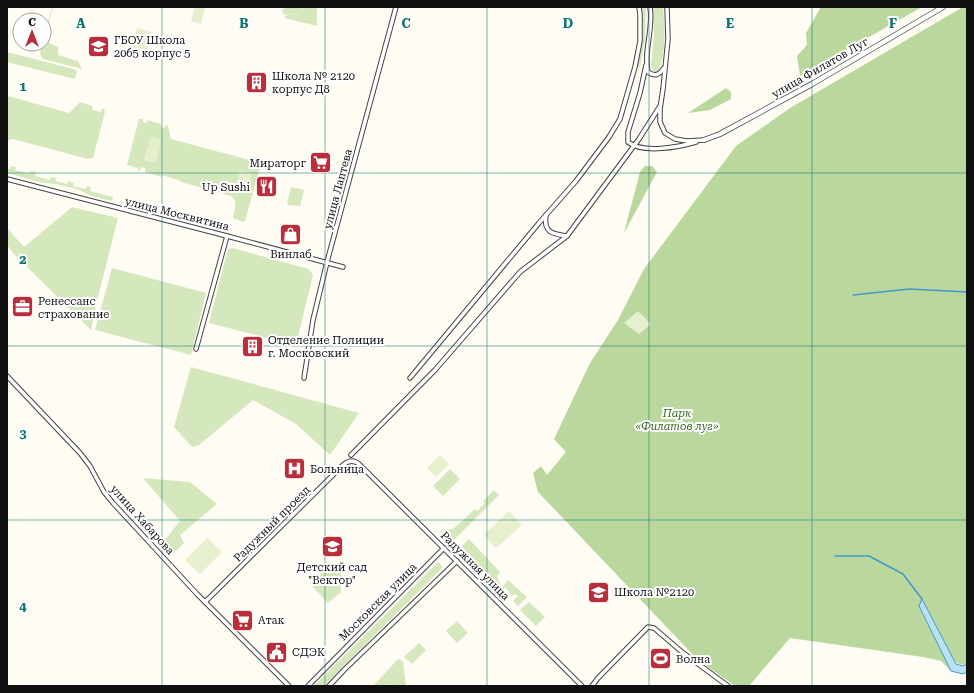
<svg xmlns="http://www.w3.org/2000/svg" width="974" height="693" viewBox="0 0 974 693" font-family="'Roboto Serif',serif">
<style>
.green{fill:#d5e8bd}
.forest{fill:#bad89d}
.pitch{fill:#e6f0cf}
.water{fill:#bae0f4;stroke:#4499c7}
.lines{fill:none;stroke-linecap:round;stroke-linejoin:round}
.stream{stroke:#4499c7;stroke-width:1.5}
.minor-casing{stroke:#434343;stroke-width:5.5}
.tertiary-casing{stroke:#434343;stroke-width:6}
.minor{stroke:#fff;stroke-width:3.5}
.tertiary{stroke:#fff;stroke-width:4.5}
.grid{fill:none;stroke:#0f766e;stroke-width:1;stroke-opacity:0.55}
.labels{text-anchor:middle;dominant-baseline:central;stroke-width:4;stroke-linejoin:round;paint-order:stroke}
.poi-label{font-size:11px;fill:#101010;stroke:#fff;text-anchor:start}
.street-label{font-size:11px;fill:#101010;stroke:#fff}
.park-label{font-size:11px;font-style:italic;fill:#336522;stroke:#fff}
.grid-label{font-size:13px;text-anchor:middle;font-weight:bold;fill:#0f766e;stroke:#fff;stroke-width:4;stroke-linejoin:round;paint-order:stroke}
</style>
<rect width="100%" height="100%" fill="#fefcf3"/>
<g class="green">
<path d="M52,7H53L45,35C46,44 51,43 58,47V55L78,61L82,69L43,59C39,54 40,50 42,44H44V35Z"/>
<path d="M287,7H303L302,10L304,7H316L317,9V26L285,18V16L300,13L286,15L283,14L282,11L283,9Z"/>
<path d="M642,7H646L645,39L640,67L638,66L643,37Z"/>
<path d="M653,7H663C665,27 666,51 659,71L654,72L651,66L654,34Z"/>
<path d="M7,52L77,70L75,79L7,62Z"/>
<path d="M8,96L69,113L80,102L92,106L93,110L101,112L102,108L104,109L105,112L93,158L88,159L13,139L7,141Z"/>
<path d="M139,119H143V122L147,123V120L161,124V127L165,128L166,125L168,126L171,139L261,163L245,221L243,222L233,218C234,210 239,202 231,196L181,182V181L162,175L161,177L145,172V168L141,167L140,171L138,170V168L127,165Z"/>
<path d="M11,166L16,167L15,170L30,174L31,171L36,172L35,176L50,180L51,177L56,178L55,181L67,184L68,181L74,183L73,186L86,189L87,186L91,187L90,191L113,197L112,201L91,196L77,189L56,184L44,183L7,173V168L10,169Z"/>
<path d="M291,187L304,190L300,206L288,205L287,203Z"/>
<path d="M72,207L118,218L97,301L91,330L15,255L7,245V228L24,247Z"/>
<path d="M232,248L309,269L313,275L296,345L209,323L227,252L228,250Z"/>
<path d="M112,268L206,293L191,355L95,330Z"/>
<path d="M191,367L359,413L330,455L296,424L253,400L199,445L192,447L174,427Z"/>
<path d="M450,469L460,479L443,496L433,486Z"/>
<path d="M143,478L190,482L217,504L180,535L184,543L173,554L164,541L180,521Z"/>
<path d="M494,490L499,495L452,542L440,531L453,529L475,509L477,511L485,503L483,501Z"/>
<path d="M469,539L500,572L497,576L500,584L499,586L460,548Z"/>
<path d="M438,562L443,567L324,686H314Z"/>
<path d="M341,572V580L313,583L322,573Z"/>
<path d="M508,580L527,597L518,606L513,601L518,596L515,594L513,596L505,587L502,589V588Z"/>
<path d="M341,584V592L328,603L312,586Z"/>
<path d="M529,602L545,617L536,626L520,610Z"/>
<path d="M457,621L468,633L457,643L446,631Z"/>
<path d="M419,643L426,650L412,664L404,657Z"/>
<path d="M398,659L403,661L406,686H388L386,684L383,686L374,685Z"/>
</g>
<g class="forest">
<path d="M821,7H922L800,76L797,56L807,45L806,33Z"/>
<path d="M963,7H967V664C955,669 943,647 936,639L951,671L941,661L923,657L790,638L749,686H735L698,660L538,492L533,473L541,466L547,475L566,452L554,439L590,363L618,320L644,269L736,146L790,108Z"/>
<path d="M726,88L731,92V99L710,110L688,113Z"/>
<path d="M645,166H652L657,172L624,233L640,172Z"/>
</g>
<g class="pitch">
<path d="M195,7H205L201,24L191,21Z"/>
<path d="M137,28L152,32L145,59L129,55Z"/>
<path d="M153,137L159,139L161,142L156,162L153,163L144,160L150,139Z"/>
<path d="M240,170L252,173L247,194L235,190Z"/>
<path d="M638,311L651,324L639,334L624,323Z"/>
<path d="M440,455L449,464L436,477L427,468Z"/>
<path d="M509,511L522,525L496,548L484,535Z"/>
<path d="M207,538L222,552L200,574L185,560Z"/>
</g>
<path class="water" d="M922,599L956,664L963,666L967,664V672L963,674L951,671L919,606Z"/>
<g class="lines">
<g class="stream">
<path d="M853,295L909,289L967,292"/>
<path d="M835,556H869L903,574L922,599"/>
</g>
<defs>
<g id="minor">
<path d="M650,7C654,29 643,51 648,72C655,77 659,75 664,68"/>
<path d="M667,7L668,39L663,89L660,109V122L665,133L675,139L687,141L704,140"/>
<path d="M646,65L640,93L628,132V142C643,154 679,147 696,142"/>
<path d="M7,179L227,236L343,267"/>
<path d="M546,215C543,233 553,234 567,236"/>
<path d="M196,349L227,236"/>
<path d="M7,376L80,453L90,466L104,492L113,503L197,594L289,686"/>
<path d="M304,378L313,320L327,262L396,7"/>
<path d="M410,378L539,223L576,181L609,137L620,119L635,67L640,41V15L639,7"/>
<path d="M351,455L435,370L520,272L567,236L639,139L660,106"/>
<path d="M205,602L343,465C349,460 355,460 360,465L582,686"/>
<path d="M308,686L444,548"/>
<path d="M329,686L344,670L457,561"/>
<path d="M592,686L598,678L648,627L654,628L682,652L728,686"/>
</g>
<path id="tertiary" d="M704,140L720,134L812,84L943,7"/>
</defs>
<use href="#minor" class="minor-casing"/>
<use href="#tertiary" class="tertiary-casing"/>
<use href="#minor" class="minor"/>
<use href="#tertiary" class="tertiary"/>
</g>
<path class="grid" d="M162,7V686M325,7V686M487,7V686M649,7V686M812,7V686M7,173H967M7,346H967M7,520H967"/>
<defs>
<symbol id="school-square" viewBox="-11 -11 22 22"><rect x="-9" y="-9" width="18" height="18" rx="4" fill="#ba2d3a" stroke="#fff"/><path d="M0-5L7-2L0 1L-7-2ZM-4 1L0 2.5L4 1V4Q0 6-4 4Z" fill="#fff"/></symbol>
<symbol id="building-square" viewBox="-11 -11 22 22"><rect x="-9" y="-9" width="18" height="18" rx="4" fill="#ba2d3a" stroke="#fff"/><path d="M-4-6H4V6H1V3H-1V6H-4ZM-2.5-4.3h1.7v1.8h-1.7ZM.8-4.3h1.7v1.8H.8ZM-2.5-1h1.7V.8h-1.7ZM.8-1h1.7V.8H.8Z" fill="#fff"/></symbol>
<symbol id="supermarket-square" viewBox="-11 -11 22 22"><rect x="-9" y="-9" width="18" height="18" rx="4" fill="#ba2d3a" stroke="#fff"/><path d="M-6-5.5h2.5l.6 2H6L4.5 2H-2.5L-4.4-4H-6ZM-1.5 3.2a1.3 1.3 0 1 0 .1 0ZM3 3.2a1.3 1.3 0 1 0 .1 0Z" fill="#fff"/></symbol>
<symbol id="restaurant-square" viewBox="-11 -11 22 22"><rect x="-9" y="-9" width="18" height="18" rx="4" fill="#ba2d3a" stroke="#fff"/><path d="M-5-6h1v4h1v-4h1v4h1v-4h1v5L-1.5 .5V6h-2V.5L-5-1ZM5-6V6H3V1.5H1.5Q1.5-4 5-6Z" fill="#fff"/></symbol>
<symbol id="shop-square" viewBox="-11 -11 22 22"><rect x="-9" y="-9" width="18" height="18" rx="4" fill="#ba2d3a" stroke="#fff"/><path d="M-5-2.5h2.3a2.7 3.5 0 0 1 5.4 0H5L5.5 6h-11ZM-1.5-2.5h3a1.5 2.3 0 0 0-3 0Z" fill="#fff"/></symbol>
<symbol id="office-square" viewBox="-11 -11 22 22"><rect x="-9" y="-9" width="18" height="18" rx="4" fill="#ba2d3a" stroke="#fff"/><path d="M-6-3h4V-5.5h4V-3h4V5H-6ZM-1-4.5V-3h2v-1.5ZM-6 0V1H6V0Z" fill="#fff"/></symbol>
<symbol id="hospital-square" viewBox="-11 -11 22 22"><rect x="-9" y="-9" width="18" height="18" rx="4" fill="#ba2d3a" stroke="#fff"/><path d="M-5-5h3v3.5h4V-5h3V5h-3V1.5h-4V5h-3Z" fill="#fff"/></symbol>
<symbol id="civic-square" viewBox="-11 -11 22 22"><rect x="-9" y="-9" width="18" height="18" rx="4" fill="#ba2d3a" stroke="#fff"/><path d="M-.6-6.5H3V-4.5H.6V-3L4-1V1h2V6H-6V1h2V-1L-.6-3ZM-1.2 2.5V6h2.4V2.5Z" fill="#fff"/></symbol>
<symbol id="stadium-square" viewBox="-11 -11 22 22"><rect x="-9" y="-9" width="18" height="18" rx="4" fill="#ba2d3a" stroke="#fff"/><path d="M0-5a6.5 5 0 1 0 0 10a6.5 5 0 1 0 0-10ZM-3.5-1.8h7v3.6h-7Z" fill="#fff"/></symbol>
</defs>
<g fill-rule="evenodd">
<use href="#school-square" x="86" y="34" width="25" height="25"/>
<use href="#building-square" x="244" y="70" width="25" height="25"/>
<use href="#supermarket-square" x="308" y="150" width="25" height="25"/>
<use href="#restaurant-square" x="254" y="174" width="25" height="25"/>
<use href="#shop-square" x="278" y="222" width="25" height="25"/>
<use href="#office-square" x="10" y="294" width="25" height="25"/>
<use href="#building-square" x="240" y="334" width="25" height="25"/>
<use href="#hospital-square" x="282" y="456" width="25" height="25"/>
<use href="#school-square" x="320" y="534" width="25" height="25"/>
<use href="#school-square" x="586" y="580" width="25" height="25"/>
<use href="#supermarket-square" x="230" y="608" width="25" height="25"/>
<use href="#civic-square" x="264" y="640" width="25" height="25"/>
<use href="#stadium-square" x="648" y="646" width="25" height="25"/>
</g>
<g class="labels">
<g class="poi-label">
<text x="114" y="40">ГБОУ Школа<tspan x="114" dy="13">2065 корпус 5</tspan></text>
<text x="272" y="76">Школа № 2120<tspan x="272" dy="13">корпус Д8</tspan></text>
<text x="306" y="163" text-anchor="end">Мираторг</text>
<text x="250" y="187" text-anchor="end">Up Sushi</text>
<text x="291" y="254" text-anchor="middle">Винлаб</text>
<text x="38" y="301">Ренессанс<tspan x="38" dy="13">страхование</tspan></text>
<text x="268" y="340">Отделение Полиции<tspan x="268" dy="13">г. Московский</tspan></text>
<text x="310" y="469">Больница</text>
<text x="332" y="567" text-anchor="middle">Детский сад<tspan x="332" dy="13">"Вектор"</tspan></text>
<text x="614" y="592">Школа №2120</text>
<text x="258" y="620">Атак</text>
<text x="292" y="652">СДЭК</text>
<text x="676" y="659">Волна</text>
</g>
<g class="street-label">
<text transform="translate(820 68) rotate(-30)">улица Филатов Луг</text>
<text transform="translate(338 189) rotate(-75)">улица Лаптева</text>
<text transform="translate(177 214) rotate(14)">улица Москвитина</text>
<text transform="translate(142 520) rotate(48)">улица Хабарова</text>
<text transform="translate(272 524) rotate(-45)">Радужный проезд</text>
<text transform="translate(475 566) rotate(45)">Радужная улица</text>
<text transform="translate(378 602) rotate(-45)">Московская улица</text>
</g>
<g class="park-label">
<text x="677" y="413">Парк<tspan x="677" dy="13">«Филатов луг»</tspan></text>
</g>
</g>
<g class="grid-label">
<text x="81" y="28">A</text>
<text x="244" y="28">B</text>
<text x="406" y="28">C</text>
<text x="568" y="28">D</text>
<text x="730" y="28">E</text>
<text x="893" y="28">F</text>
<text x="23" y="91">1</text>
<text x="23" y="264">2</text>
<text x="23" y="438">3</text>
<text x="23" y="611">4</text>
</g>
<rect width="974" height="693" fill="none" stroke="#101010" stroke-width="16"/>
<g transform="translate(32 32)"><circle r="19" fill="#ffffff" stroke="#9f9f9f"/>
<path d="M0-3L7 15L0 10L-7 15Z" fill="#ba2d3a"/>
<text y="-6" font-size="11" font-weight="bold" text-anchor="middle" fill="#101010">С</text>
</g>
</svg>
